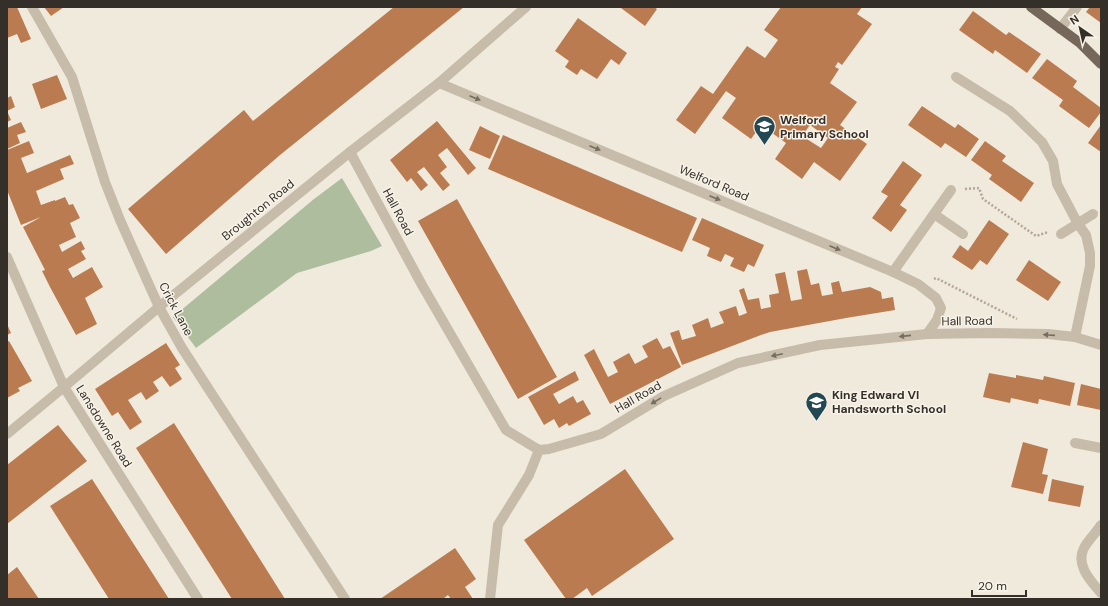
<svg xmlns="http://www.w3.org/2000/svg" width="1108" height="606" viewBox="0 0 1108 606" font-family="'DM Sans',sans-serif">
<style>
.green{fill:#aebd9e}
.building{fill:#bb7b50;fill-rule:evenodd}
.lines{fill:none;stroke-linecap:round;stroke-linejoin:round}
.path{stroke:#b2a694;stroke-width:2.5;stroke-dasharray:2 2;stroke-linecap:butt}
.minor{stroke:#c7bcaa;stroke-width:10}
.major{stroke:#75685b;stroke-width:10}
.oneway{fill:#776e63}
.labels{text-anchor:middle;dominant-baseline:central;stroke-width:3;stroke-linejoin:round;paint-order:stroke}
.poi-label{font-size:12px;font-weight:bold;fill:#352f29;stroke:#f8f3e9;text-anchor:start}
.street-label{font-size:12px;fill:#352f29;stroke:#f8f3e9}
</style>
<rect width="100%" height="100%" fill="#f0eadd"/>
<path class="green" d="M342,178L382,246L371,251L297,273L196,348L173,317L314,199Z"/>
<g class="building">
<path d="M7,7H17L31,39L21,43L17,34L7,38Z"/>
<path d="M44,7H64L51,16Z"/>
<path d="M394,7H464L280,155L166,254L128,209L244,110L253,121Z"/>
<path d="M622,7H654L657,9L645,26L621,8Z"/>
<path d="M781,7H862L857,14L872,24L842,65L838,62L835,67L839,69L830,83L857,102L840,125L867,144L840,181L814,162L802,179L775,159L786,143L761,125L751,139L722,118L736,98L726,91L695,134L676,120L701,86L713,94L747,46L765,58L778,40L764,30ZM810,125L828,138L821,148L802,136Z"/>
<path d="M1090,7H1101V23L1086,12Z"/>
<path d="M973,11L1006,35L1009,32L1041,54L1027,73L995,50L993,54L959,30Z"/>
<path d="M578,18L627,53L619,65L611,59L597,79L581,69L577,75L565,67L569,61L555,51Z"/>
<path d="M1047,59L1077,81L1073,87L1101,108V112L1089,128L1059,106L1063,100L1032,78Z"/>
<path d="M57,75L67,99L41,109L32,84Z"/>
<path d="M11,96L15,107L7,111L11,120L7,122V98Z"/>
<path d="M922,106L955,128L958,124L979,139L966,157L945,143L941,148L908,125Z"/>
<path d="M437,121L476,168L468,175L447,148L438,155L447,167L440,173L450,185L443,191L424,167L417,172L428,185L421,191L411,178L407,182L390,160Z"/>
<path d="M21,122L26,132L17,135L20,143L7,149V128Z"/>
<path d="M1101,125V152L1088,143Z"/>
<path d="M480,126L500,136L490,159L469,150Z"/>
<path d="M503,135L697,218L682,252L488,169Z"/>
<path d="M29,141L34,153L21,158L27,173L70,155L74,164L60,169L64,179L36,191L41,205L55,200V201L65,197L69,205L73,204L80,218L70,223L76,237L59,245L62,252L81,241L85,249L81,251L86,259L68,269L73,278L92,267L103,287L85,298L97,324L76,335L50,287L42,271L45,270L23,227L41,217L21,225L7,190V150Z"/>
<path d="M985,141L1006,156L1002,161L1034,183L1021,202L989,179L992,175L971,160Z"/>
<path d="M903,161L922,175L900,205L907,210L891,232L872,218L888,196L881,192Z"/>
<path d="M457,199L557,377L518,399L418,221Z"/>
<path d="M702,218L764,245L754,267L748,264L744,272L730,266L734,258L725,254L721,262L707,256L710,248L692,240Z"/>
<path d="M989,220L1009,234L987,265L980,260L972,270L952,257L960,245L968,251Z"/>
<path d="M1029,260L1061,282L1048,301L1016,280Z"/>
<path d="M807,269L811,285L819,283L822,296L833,294L831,283L839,281L842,292L870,287L881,292L882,299L893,297L895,310L846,318L770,332L761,335L682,365L670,333L679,330L682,340L696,336L692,325L708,318L711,328L724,323L719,312L736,306L739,316L747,313L739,290L744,288L748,300L759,298L761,309L771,307L769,295L779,293L775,274L785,272L791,301L802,299L797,271Z"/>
<path d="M7,324L11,333L7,335Z"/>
<path d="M657,338L663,349L670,346L681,367L610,404L584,355L594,349L608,377L618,372L613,362L629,353L635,364L648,357L642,346Z"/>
<path d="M9,341L32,381L18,388L20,391L7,398V342Z"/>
<path d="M166,343L180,365L175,368L182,379L170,387L162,376L153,382L159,391L146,400L141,392L128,400L142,422L130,430L118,412L112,416L95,389Z"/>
<path d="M575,371L579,380L553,394L559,404L573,396L577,403L583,400L591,414L569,426L567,423L559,428L554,419L544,425L528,397Z"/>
<path d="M989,373L1016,378V375L1043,380L1044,376L1075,383L1070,406L1039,399L1038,404L1011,398L1010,403L983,397Z"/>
<path d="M1081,384L1101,389V410L1077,405Z"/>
<path d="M174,423L285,599H232L136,448Z"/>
<path d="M58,425L87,461L7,524V465Z"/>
<path d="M1023,442L1048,449L1042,474L1048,475L1043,494L1011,487Z"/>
<path d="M625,469L674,539L592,596L587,588L572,599H566L524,540Z"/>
<path d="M92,479L169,599H109L50,506Z"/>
<path d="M1052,479L1084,486L1080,507L1048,501Z"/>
<path d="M455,548L476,579L465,587L473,599H451L448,595L443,599H380Z"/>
<path d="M17,567L39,599H7V575Z"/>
</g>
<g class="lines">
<g class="path">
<path d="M965,189L979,188L983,199L1036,236L1048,232"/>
<path d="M934,279L936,278L1017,319"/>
</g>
<g class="minor">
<path d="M32,7L72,77L105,182L120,220L159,307L182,348L345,599"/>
<path d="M1060,29L1077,7"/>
<path d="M956,77L1010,111L1042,142L1053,161L1057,184L1078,224L1086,235L1090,253V266L1075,337"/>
<path d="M439,83L893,272L918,284L936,298L941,308L937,320L927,334"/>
<path d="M350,152L422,285L506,430L539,450L549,449L601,434L664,396L738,363L820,345L927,334L990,333L1048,334L1075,337L1101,345"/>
<path d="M934,214L963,234"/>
<path d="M1061,234L1093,214"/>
<path d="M7,257L64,387L198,599"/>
<path d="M893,272L951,190"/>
<path d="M7,434L64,387L159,307L350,152L439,83L526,7"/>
<path d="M1075,443L1101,448"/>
<path d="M1101,525C1096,533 1088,540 1084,548C1075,565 1091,581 1101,593"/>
<path d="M490,599L498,525L529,475L539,450"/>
</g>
<path class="major" d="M1031,7L1080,43L1101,64"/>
</g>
<defs><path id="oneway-solid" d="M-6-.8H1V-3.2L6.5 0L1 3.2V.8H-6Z"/></defs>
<g class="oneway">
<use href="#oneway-solid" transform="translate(475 98) rotate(23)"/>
<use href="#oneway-solid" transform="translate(595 148) rotate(23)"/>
<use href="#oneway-solid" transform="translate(715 198) rotate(23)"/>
<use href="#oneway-solid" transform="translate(835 248) rotate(23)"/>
<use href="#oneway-solid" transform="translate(1049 335) rotate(-176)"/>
<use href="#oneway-solid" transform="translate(905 336) rotate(174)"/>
<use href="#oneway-solid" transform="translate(777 355) rotate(168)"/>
<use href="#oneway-solid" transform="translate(656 401) rotate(149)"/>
</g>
<defs>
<symbol id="school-pin" viewBox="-11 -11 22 30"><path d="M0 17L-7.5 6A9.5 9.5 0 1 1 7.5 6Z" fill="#224853" stroke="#f8f3e9"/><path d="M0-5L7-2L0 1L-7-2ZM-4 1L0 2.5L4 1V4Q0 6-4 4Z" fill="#fff"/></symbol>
</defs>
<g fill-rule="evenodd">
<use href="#school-pin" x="752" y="114" width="25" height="34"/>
<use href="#school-pin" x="804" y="390" width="25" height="34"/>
</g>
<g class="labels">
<g class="poi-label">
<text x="780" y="120">Welford<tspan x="780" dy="14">Primary School</tspan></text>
<text x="832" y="395">King Edward VI<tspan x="832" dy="14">Handsworth School</tspan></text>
</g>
<g class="street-label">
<text transform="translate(714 183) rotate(23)">Welford Road</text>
<text transform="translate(258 210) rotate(-39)">Broughton Road</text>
<text transform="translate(398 212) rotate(62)">Hall Road</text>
<text transform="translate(176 309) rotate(62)">Crick Lane</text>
<text transform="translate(967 321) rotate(-1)">Hall Road</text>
<text transform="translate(638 397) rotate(-30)">Hall Road</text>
<text transform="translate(104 426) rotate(58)">Lansdowne Road</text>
</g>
</g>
<rect width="1108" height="606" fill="none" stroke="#352f29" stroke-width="16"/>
<g transform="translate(1080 28) rotate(326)" stroke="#f8f3e9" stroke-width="3" paint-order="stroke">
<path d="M0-3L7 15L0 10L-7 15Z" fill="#352f29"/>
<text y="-6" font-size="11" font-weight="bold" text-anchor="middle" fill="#352f29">N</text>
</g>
<path d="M972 590v6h54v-6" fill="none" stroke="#352f29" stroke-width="2"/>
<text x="978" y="590" font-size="12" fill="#352f29" stroke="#f8f3e9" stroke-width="3" paint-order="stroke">20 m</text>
</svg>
